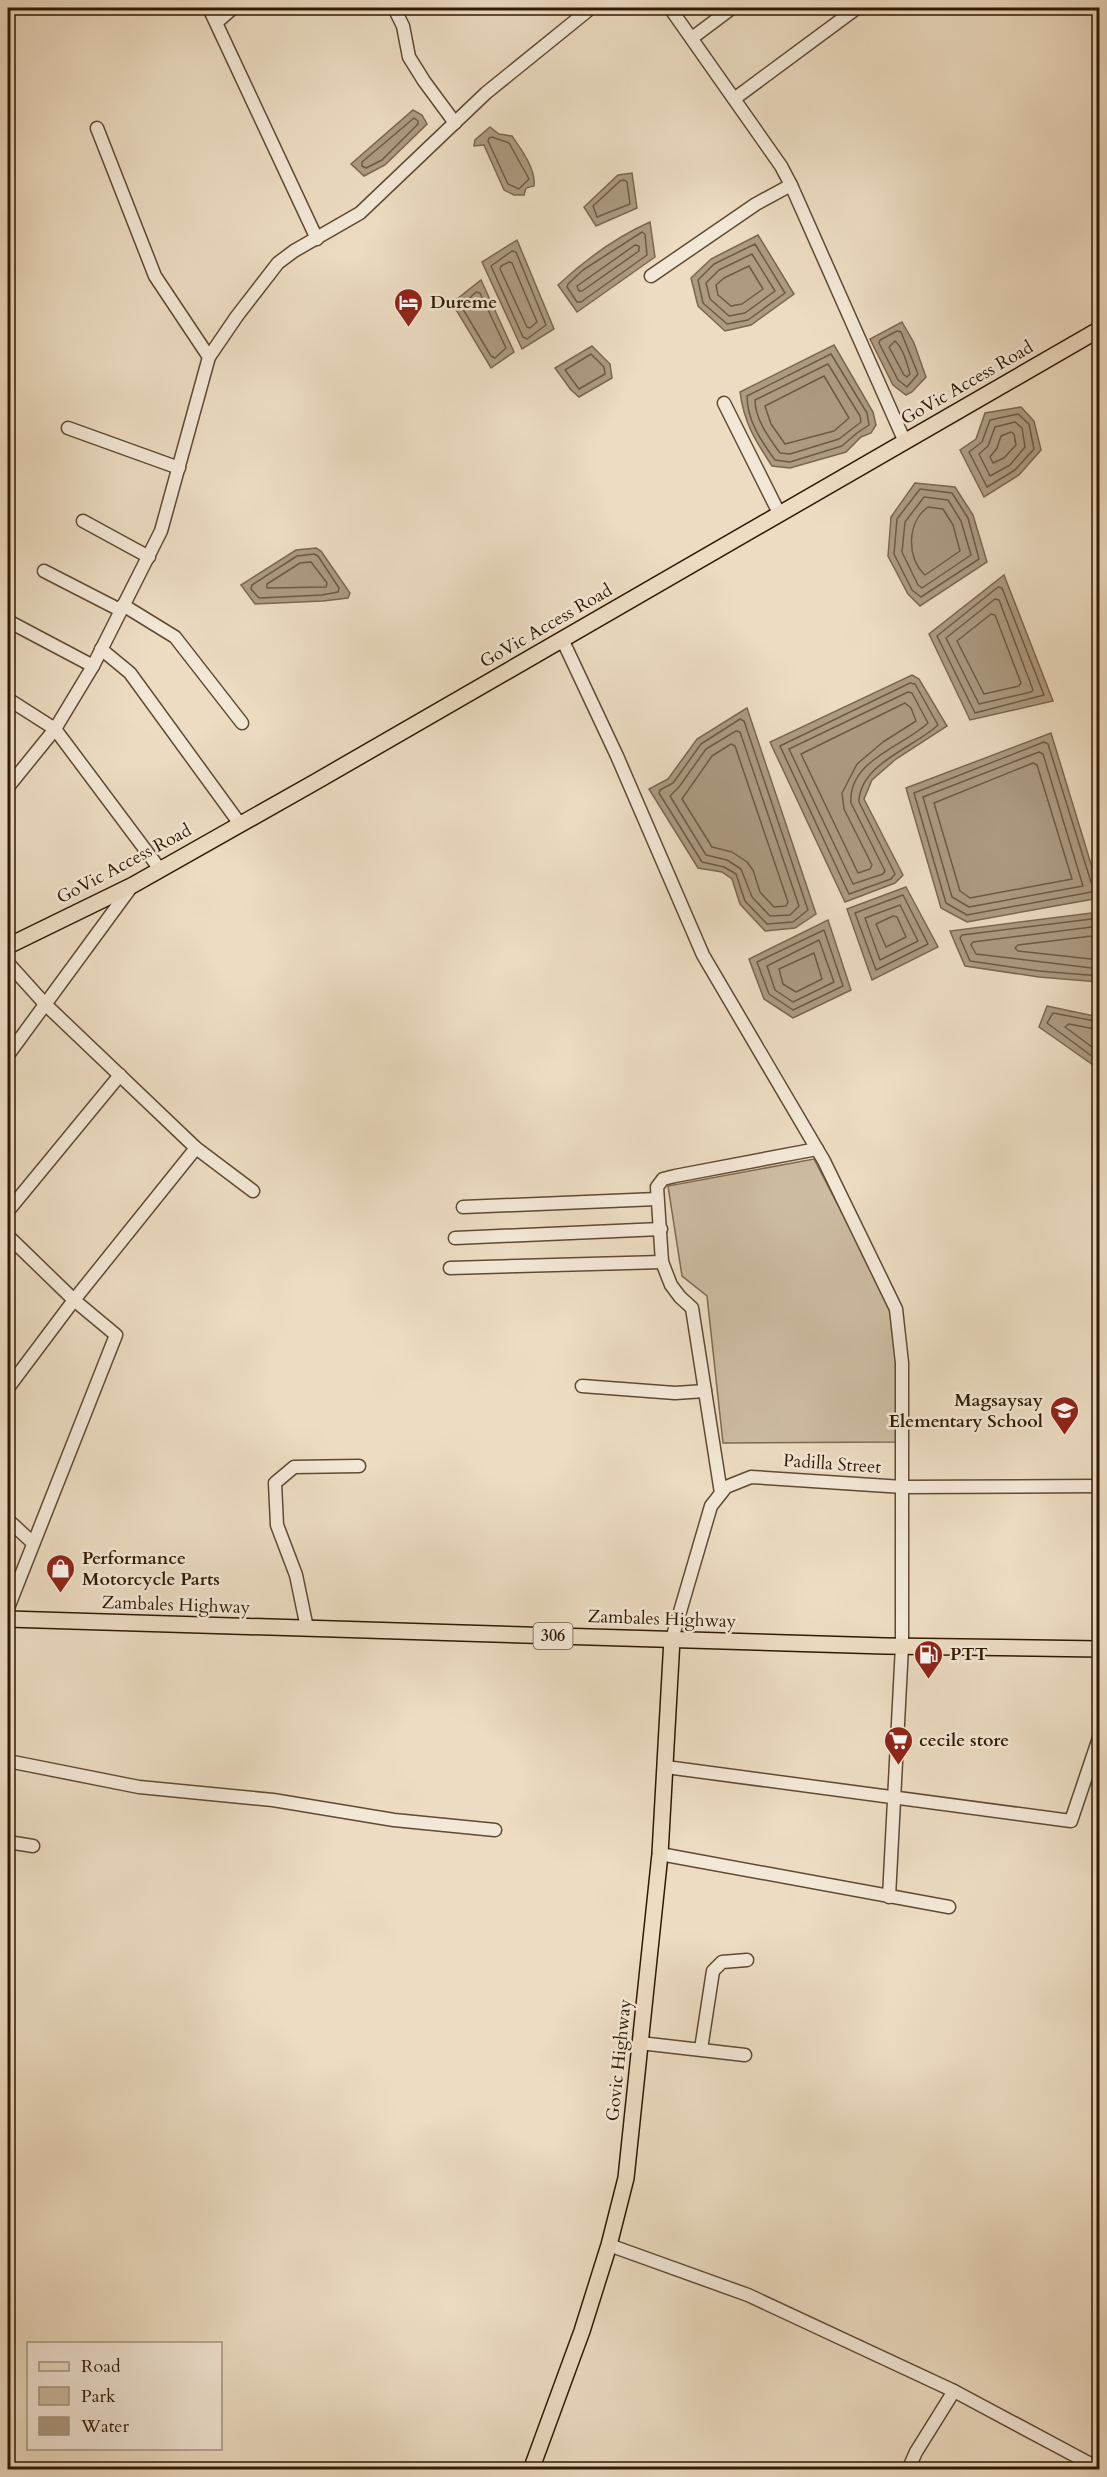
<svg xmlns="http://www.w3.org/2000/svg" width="1107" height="2477" viewBox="0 0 1107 2477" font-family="Cardo,serif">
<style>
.green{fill:#cdbba1;stroke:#7e6a52;stroke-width:1.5}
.water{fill:#ad9a81;stroke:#7b664e;stroke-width:1.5}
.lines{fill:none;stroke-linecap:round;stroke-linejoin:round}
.shore{stroke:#6e5a42;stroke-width:1.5}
.minor-casing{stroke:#5f4a32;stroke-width:15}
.major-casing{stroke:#301902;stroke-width:18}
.minor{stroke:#f3e8d7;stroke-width:12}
.major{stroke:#eddcc2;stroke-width:15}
.labels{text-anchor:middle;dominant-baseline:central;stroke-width:5;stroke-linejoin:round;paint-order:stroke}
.shield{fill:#f3e8d7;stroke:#6a5742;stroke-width:1.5}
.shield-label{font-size:16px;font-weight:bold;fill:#301902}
.poi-label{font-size:18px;font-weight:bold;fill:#301902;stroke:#f3e8d7;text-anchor:start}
.street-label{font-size:18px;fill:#301902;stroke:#f3e8d7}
</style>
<rect width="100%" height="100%" fill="#eddcc2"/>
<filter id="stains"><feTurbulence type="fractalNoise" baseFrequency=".00333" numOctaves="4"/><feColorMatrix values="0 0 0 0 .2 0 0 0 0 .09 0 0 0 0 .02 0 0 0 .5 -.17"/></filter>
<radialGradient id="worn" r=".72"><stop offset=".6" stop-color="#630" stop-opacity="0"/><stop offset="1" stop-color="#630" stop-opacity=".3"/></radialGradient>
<path class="green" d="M814,1159L895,1315L897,1442L723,1443L707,1296L682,1276L668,1186Z"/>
<g class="water">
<path d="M413,110L422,115L427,124L385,165L364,176L351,164Z"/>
<path d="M490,127L499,134L512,136C521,149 536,169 534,186L526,188L524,195H514L504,190L484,145L474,146L475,140Z"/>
<path d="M632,173L637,208L596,226L584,207L618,175Z"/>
<path d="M650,222L655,257L577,312L558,285C585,260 616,237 650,222Z"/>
<path d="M758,235L794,294L751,325L725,331L698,306L691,278L711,259Z"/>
<path d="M517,240L554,329L522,349L482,262Z"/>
<path d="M481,280L514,352L491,368L452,303Z"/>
<path d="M902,322L914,343L926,377L912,392L906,395L893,385L870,339Z"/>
<path d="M834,345L873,412L876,425L871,433L861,437L846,452L790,468L772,466C755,440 744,423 740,392Z"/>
<path d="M592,346L610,364L612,378L579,397L571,390L555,368Z"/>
<path d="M1021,407L1034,421L1041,450L1019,475L984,497L960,450L976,439L985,413Z"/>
<path d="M915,483L955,487L973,515L987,562L920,606L908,594L888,556L891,517Z"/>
<path d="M316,548L321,551L350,593L348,598L323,601L255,604L241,585L296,550Z"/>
<path d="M1004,575L1053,701L970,720L929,634Z"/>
<path d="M912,675L919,679L947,726L896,759L872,780L864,799L903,875L895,883L845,902L770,742Z"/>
<path d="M747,708L816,914L795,928L765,931L740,904L732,879L722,872L698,868L649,789L668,779L697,739Z"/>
<path d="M1051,733L1099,890V898L967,922L941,908L906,788Z"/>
<path d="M906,887L938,947L872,980L847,909Z"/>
<path d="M1099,912V982L1039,977L965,966L950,931Z"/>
<path d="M828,920L851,990L793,1018L764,999L749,959Z"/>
<path d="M1047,1006L1099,1017V1069L1039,1027Z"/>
</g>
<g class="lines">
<g class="shore">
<path d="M414,118L418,121V124L382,160L366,168L362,166V162Z"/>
<path d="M492,137L509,143L529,179L519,189L508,184L488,141L489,138Z"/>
<path d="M624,180L627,182L630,204L597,217L593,206L620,181Z"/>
<path d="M642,232L645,234L647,255L581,302H577L567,287L568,284L583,270Z"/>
<path d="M755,244L785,293L748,320L727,324L703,303L698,280L714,264Z"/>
<path d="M635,245L639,246V251L582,291H579L577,286Z"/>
<path d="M512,251L516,252L546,325L527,339L523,337L491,266Z"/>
<path d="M752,254L775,291L745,313L729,316L710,299L706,283L719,270Z"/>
<path d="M509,262L512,263L537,322L530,328L527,327L500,269L501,266Z"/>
<path d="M749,266L763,289L742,304L731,306L718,295L716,285L724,278Z"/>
<path d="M476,292L480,293L506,348L495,358L491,356L461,306Z"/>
<path d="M897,331L901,332L918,374L907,387L898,380L879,343L880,340Z"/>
<path d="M895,341C903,348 907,363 910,374L907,377L904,375L889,347Z"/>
<path d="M591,354L604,367L605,374L579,389L565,370Z"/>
<path d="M831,354L867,413L869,425L857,433L842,446L790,462L775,460C761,441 747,420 747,396Z"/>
<path d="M828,364L860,416L861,422L839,439L790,454L780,453C769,438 755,419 755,400Z"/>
<path d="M824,376L849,418L834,431L785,444L771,424L765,406Z"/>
<path d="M1018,414L1029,424L1034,449L1015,470L987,487L969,452L982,442L990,420Z"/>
<path d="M1015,422L1022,428L1025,447L1010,465L990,476L979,454L988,446L995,427Z"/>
<path d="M1011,432L1014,434L1016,445L1004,458L993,463L990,457L997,448L1001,436Z"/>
<path d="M920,489L952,493L968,518L979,559L921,597L912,590L894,554L897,519Z"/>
<path d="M924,497L948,500L961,521L971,555L922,588L918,585L902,552L905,522Z"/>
<path d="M928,507L943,509L953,525L960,551L925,575C906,558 907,522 928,507Z"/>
<path d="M314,554L318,556L339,588L338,592L322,595L259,598L251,589L252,585L297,556Z"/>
<path d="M311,562L327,583L326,587L267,588V584L300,563Z"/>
<path d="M998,587L1002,588L1044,695L975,713L937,636Z"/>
<path d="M995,599L999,600L1033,690L1031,692L979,704L946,638Z"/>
<path d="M991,614L995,615L1021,683L1019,686L984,694L957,641Z"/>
<path d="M910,683L915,684L938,725C915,747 859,764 859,802L895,874L891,879L849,894L780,746Z"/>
<path d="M908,692L912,693L928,723C904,746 848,760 851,803L885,871L883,874L853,884L789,749Z"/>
<path d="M905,703L911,708L916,721L883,742L857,764L842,793L844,809L872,865L870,869L858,873L801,754Z"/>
<path d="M740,719L744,721L808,910L793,922L767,924L745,901L736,874L724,867L702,862L659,793L660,790L673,783L701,744Z"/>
<path d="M736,731L740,732L799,906L790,915L770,916L752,897L741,869L727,860L706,855L670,796L679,787L706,749Z"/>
<path d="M1044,742L1048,744L1091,882L1097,891L967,915L946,903L914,793Z"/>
<path d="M731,744L735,746L788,902L786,906L774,907L760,892L753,870L747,862L732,852L712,847L682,799L712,756Z"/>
<path d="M1039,752L1043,754L1083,886L969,907L952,897L923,797Z"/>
<path d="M1033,763L1037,765L1072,879L970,898L960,891L934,803Z"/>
<path d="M903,895L928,944L876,970L855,913Z"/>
<path d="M900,905L918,941L880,960L865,918Z"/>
<path d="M893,916L897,917L906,937L886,947L876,924Z"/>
<path d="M1100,918L962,935L960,938L970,961L1039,971L1100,976"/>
<path d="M1100,926L973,942L971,945L976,954L1100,969"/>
<path d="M824,930L843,986L793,1010L769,994L757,962Z"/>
<path d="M1100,935L1018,945L1015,948L1018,951L1100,960"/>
<path d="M819,940L834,982L793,1002L775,990L767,966Z"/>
<path d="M814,953L822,979L796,992L783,984L779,969Z"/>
<path d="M1100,1022L1053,1013L1047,1023L1100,1062"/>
<path d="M1100,1030L1069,1024L1065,1027L1100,1053"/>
</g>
<defs>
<g id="minor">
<path d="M209,8L317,239"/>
<path d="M394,8L403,26L409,57L424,81L455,123"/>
<path d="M670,8L781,166L791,185L905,442"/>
<path d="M217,22L233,8"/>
<path d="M692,38L732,8"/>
<path d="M734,99L857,8"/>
<path d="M97,128L155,276L209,357"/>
<path d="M651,276L756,204L791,185"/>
<path d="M724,403L780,515"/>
<path d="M68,428L179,468"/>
<path d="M83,521L149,557"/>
<path d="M44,571L120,610"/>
<path d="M123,605L175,637L242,723"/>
<path d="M8,621L93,666"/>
<path d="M562,639L617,756L703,955L824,1161L896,1309L902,1363V1646L889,1897"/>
<path d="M101,649L130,673L240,824"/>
<path d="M8,699L55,729L159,868"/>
<path d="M8,787L55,729L93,666L161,531L209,357L237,316L278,263L294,251L360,213L486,93L591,8"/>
<path d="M8,963L45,1004L196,1148L253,1191"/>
<path d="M8,1055L132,886"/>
<path d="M463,1207L657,1199"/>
<path d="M8,1211L120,1075"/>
<path d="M8,1236L74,1300L116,1335L8,1608"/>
<path d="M455,1238L661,1229"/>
<path d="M450,1268L662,1262"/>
<path d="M582,1386L675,1393L705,1391"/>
<path d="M8,1388L74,1300L196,1148"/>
<path d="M721,1493L692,1308L680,1297L671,1285L662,1262L657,1187L663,1179L675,1176L817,1149"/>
<path d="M8,1520L33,1543"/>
<path d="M307,1628L296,1575L277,1525L275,1483L294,1467L359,1466"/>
<path d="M672,1639L711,1506L726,1487L751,1477L903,1487L1100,1486"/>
<path d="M8,1761L139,1787L273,1800L394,1820L495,1830"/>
<path d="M666,1767L1071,1821L1100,1735"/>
<path d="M8,1842L33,1846"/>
<path d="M660,1854L949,1907"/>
<path d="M640,2043L745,2055"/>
<path d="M701,2049L713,1971L722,1962L747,1960"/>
<path d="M609,2245L748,2295L954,2391L1100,2469"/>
<path d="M908,2470L916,2452L954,2391"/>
</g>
<g id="major">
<path d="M8,946L133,885L317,781L1100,329"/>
<path d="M8,1619L885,1646L1100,1649"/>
<path d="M531,2470L582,2331L609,2245L626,2178L660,1854L672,1639"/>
</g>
</defs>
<use href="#minor" class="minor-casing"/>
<use href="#major" class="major-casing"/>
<use href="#minor" class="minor"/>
<use href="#major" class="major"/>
</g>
<defs>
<symbol id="hotel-pin" viewBox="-11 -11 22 30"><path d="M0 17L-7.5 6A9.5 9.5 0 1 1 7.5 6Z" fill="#8f2418" stroke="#f3e8d7"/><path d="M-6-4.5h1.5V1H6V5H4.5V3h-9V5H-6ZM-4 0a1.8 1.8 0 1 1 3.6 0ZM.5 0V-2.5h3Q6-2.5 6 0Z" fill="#fff"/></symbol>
<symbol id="school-pin" viewBox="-11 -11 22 30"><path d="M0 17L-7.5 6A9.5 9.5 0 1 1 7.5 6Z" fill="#8f2418" stroke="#f3e8d7"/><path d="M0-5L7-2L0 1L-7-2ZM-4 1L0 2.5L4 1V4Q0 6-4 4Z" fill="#fff"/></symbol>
<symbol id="shop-pin" viewBox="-11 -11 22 30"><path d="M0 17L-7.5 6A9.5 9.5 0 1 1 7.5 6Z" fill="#8f2418" stroke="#f3e8d7"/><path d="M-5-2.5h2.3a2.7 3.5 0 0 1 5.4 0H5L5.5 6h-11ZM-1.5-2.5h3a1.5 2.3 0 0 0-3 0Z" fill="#fff"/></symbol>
<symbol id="fuel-pin" viewBox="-11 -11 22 30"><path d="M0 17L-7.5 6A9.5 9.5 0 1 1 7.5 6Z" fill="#8f2418" stroke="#f3e8d7"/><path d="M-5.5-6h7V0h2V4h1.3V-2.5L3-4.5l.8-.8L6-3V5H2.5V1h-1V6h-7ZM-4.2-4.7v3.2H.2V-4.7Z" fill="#fff"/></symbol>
<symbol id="supermarket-pin" viewBox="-11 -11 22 30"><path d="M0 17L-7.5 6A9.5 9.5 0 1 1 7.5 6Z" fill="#8f2418" stroke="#f3e8d7"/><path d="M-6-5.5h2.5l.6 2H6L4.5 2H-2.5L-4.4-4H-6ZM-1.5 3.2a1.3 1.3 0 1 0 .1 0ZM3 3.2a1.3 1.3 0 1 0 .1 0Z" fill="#fff"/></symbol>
</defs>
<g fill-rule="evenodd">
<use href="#hotel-pin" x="392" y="286" width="33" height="45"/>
<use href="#school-pin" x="1048" y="1394" width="33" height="45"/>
<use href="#shop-pin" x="44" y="1552" width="33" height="45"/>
<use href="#fuel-pin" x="912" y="1638" width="33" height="45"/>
<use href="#supermarket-pin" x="882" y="1724" width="33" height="45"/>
</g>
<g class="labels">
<rect class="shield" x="533.5" y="1623" width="39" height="26" rx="4.5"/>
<g class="shield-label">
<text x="553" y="1636">306</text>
</g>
<g class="poi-label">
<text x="430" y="302">Dureme</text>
<text x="1043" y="1400" text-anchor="end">Magsaysay<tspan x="1043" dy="21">Elementary School</tspan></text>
<text x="82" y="1558">Performance<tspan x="82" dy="21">Motorcycle Parts</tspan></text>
<text x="950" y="1654">PTT</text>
<text x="919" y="1740">cecile store</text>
</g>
<g class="street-label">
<text transform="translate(967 383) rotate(-30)">GoVic Access Road</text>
<text transform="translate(546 626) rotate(-30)">GoVic Access Road</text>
<text transform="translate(124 864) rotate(-28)">GoVic Access Road</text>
<text transform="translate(832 1464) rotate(4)">Padilla Street</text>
<text transform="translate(176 1605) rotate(2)">Zambales Highway</text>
<text transform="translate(662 1619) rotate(2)">Zambales Highway</text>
<text transform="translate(619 2060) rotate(-84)">Govic Highway</text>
</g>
</g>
<rect width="1107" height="2477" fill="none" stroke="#eddcc2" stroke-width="30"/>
<rect x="9" y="9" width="1089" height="2459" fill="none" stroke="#301902" stroke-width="3"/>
<rect x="15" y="15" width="1077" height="2447" fill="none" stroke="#301902" stroke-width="1.5"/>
<rect x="27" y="2342" width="195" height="108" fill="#f3e8d7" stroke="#a59582" stroke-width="1.5"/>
<rect x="39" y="2362" width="30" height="9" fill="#eddcc2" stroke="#a59582" stroke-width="1.5"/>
<text x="81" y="2372" font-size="18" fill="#301902">Road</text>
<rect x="39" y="2387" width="30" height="18" fill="#cdbba1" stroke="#a59582" stroke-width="1.5"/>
<text x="81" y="2402" font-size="18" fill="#301902">Park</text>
<rect x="39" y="2417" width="30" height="18" fill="#ad9a81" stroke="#a59582" stroke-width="1.5"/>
<text x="81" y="2432" font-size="18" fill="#301902">Water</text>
<rect width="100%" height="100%" filter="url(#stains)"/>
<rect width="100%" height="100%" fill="url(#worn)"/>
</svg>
